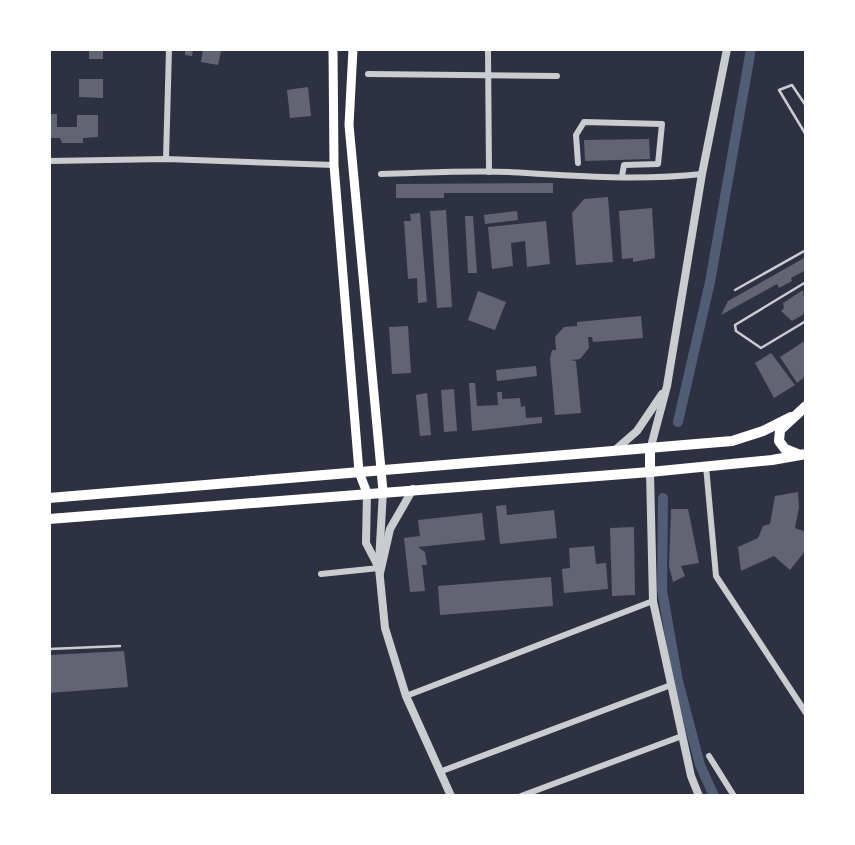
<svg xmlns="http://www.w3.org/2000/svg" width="855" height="845" viewBox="0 0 855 845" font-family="Cabin,sans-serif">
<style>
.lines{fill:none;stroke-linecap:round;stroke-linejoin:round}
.canal{stroke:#4f5d75;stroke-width:10}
.building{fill:#626471}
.service{stroke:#caccd0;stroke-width:2.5}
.minor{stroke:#caccd0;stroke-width:6}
.tertiary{stroke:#caccd0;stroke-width:8}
.secondary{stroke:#fff;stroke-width:9}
.primary{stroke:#fff;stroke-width:10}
</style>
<rect width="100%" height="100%" fill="#2d3142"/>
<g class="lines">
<g class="canal">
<path d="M678,422L710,282L751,49"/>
<path d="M663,498L662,590L678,681L700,765L714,796"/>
</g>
</g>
<g class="building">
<rect x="89" y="49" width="14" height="10"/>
<path d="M185,49H193L192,56L185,55Z"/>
<path d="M203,49L221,51L218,65L201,62Z"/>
<path d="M79,79H103V98L79,97Z"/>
<path d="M308,87L311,116L290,118L287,90Z"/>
<path d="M49,114H57V127H77V115H98V137L83,138V143H62L60,138H49Z"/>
<path d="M649,139L650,159L585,161L584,140Z"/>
<path d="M553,183V193H444V198H396V184Z"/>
<path d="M608,197L613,262L576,265L572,213L584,199Z"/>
<path d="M652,208L655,258L633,262V258L622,259L619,211Z"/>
<path d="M446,210L452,307L437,308L430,211Z"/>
<path d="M517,211L518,220L485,224L484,215Z"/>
<path d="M420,213L427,302L418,303L417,278L408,279L404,221H411L410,214Z"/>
<path d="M465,216H473L477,273H468Z"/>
<path d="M546,221L550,264L527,267L525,241L511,243L513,266L492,269L488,227Z"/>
<path d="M806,257V270L791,278L792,281L779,288L777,284L721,315L728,301Z"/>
<path d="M803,290L806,313L792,321L781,311L784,308L783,303Z"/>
<path d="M478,291L506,302L495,330L468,320Z"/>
<path d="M641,316L643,338L593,342L592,337H588L589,348L580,359L571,360L576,361L581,413L555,415L550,359L552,350H556L555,337L564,327L577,326V322Z"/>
<path d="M408,326L411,373L392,374L389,327Z"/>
<path d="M806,340V376L797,383L780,357Z"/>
<path d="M771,353L795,385L774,398L755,363Z"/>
<path d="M536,366L537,376L497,381L496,370Z"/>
<path d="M469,383H475L477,406L498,405L497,392H502V399L520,398L521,407L525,406L526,418L542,417V423L472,431Z"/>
<path d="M454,389L457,431L444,432L441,390Z"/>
<path d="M427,393L431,435L420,436L416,395Z"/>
<path d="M798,492L799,507L795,528L806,532V550L790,570L774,556L741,571L738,547L758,538L763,526L770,524L775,496Z"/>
<path d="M506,505L507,515L554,510L557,538L500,544L496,506Z"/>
<path d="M671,509H688L699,563L681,566L685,576L673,582L669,566Z"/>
<path d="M482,513L485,540L418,547L425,552L427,565H422L425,591L410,592L404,538L420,536L418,520Z"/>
<path d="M634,527L635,595L612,596L610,528Z"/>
<path d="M594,546L596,564L606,563L608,589L564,593L562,569L570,568L569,548Z"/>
<path d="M551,577L553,606L440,615L438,586Z"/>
<path d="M124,651L128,687L49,693V655Z"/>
</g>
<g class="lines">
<g class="service">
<path d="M806,106L792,85L779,90L806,135"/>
<path d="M806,282L735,325L736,331L761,348L806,321"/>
<path d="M735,290L806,250"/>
<path d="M49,649L120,646"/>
</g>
<g class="minor">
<path d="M488,49L489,172"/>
<path d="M368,74L557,76"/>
<path d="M166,159L169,49"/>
<path d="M49,161L166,159L334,165"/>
<path d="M578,163L576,135L584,122L662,124L658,164L624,165L622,176"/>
<path d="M381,174C424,173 467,170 510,172C573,176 638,181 702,174"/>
<path d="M706,466L716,576L806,713"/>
<path d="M321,574L379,568"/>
<path d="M406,696L653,601"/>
<path d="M709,756L734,796"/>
<path d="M442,771L671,685"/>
<path d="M521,796L682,736"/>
</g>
<g class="tertiary">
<path d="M650,450L667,386L702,174L727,49"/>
<path d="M614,451L637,431L662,394"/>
<path d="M650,472L653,601L691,776L699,796"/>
<path d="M367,493L366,543L379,568L385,628L406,696L451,796"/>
<path d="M379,562L383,491"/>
<path d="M380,573L390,529L413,489"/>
</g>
<g class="secondary">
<path d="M333,49L334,165L359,472L367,493"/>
<path d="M353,49L349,125L383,491"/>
</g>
<g class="primary">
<path d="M650,450V472"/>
<path d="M800,455L785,449L779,441L780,430L806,406"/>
<path d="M49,498L732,441L763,431L791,417"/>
<path d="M49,519L650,472L772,460L806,454"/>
</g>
</g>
<rect width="855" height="845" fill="none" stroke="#ffffff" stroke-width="102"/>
</svg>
